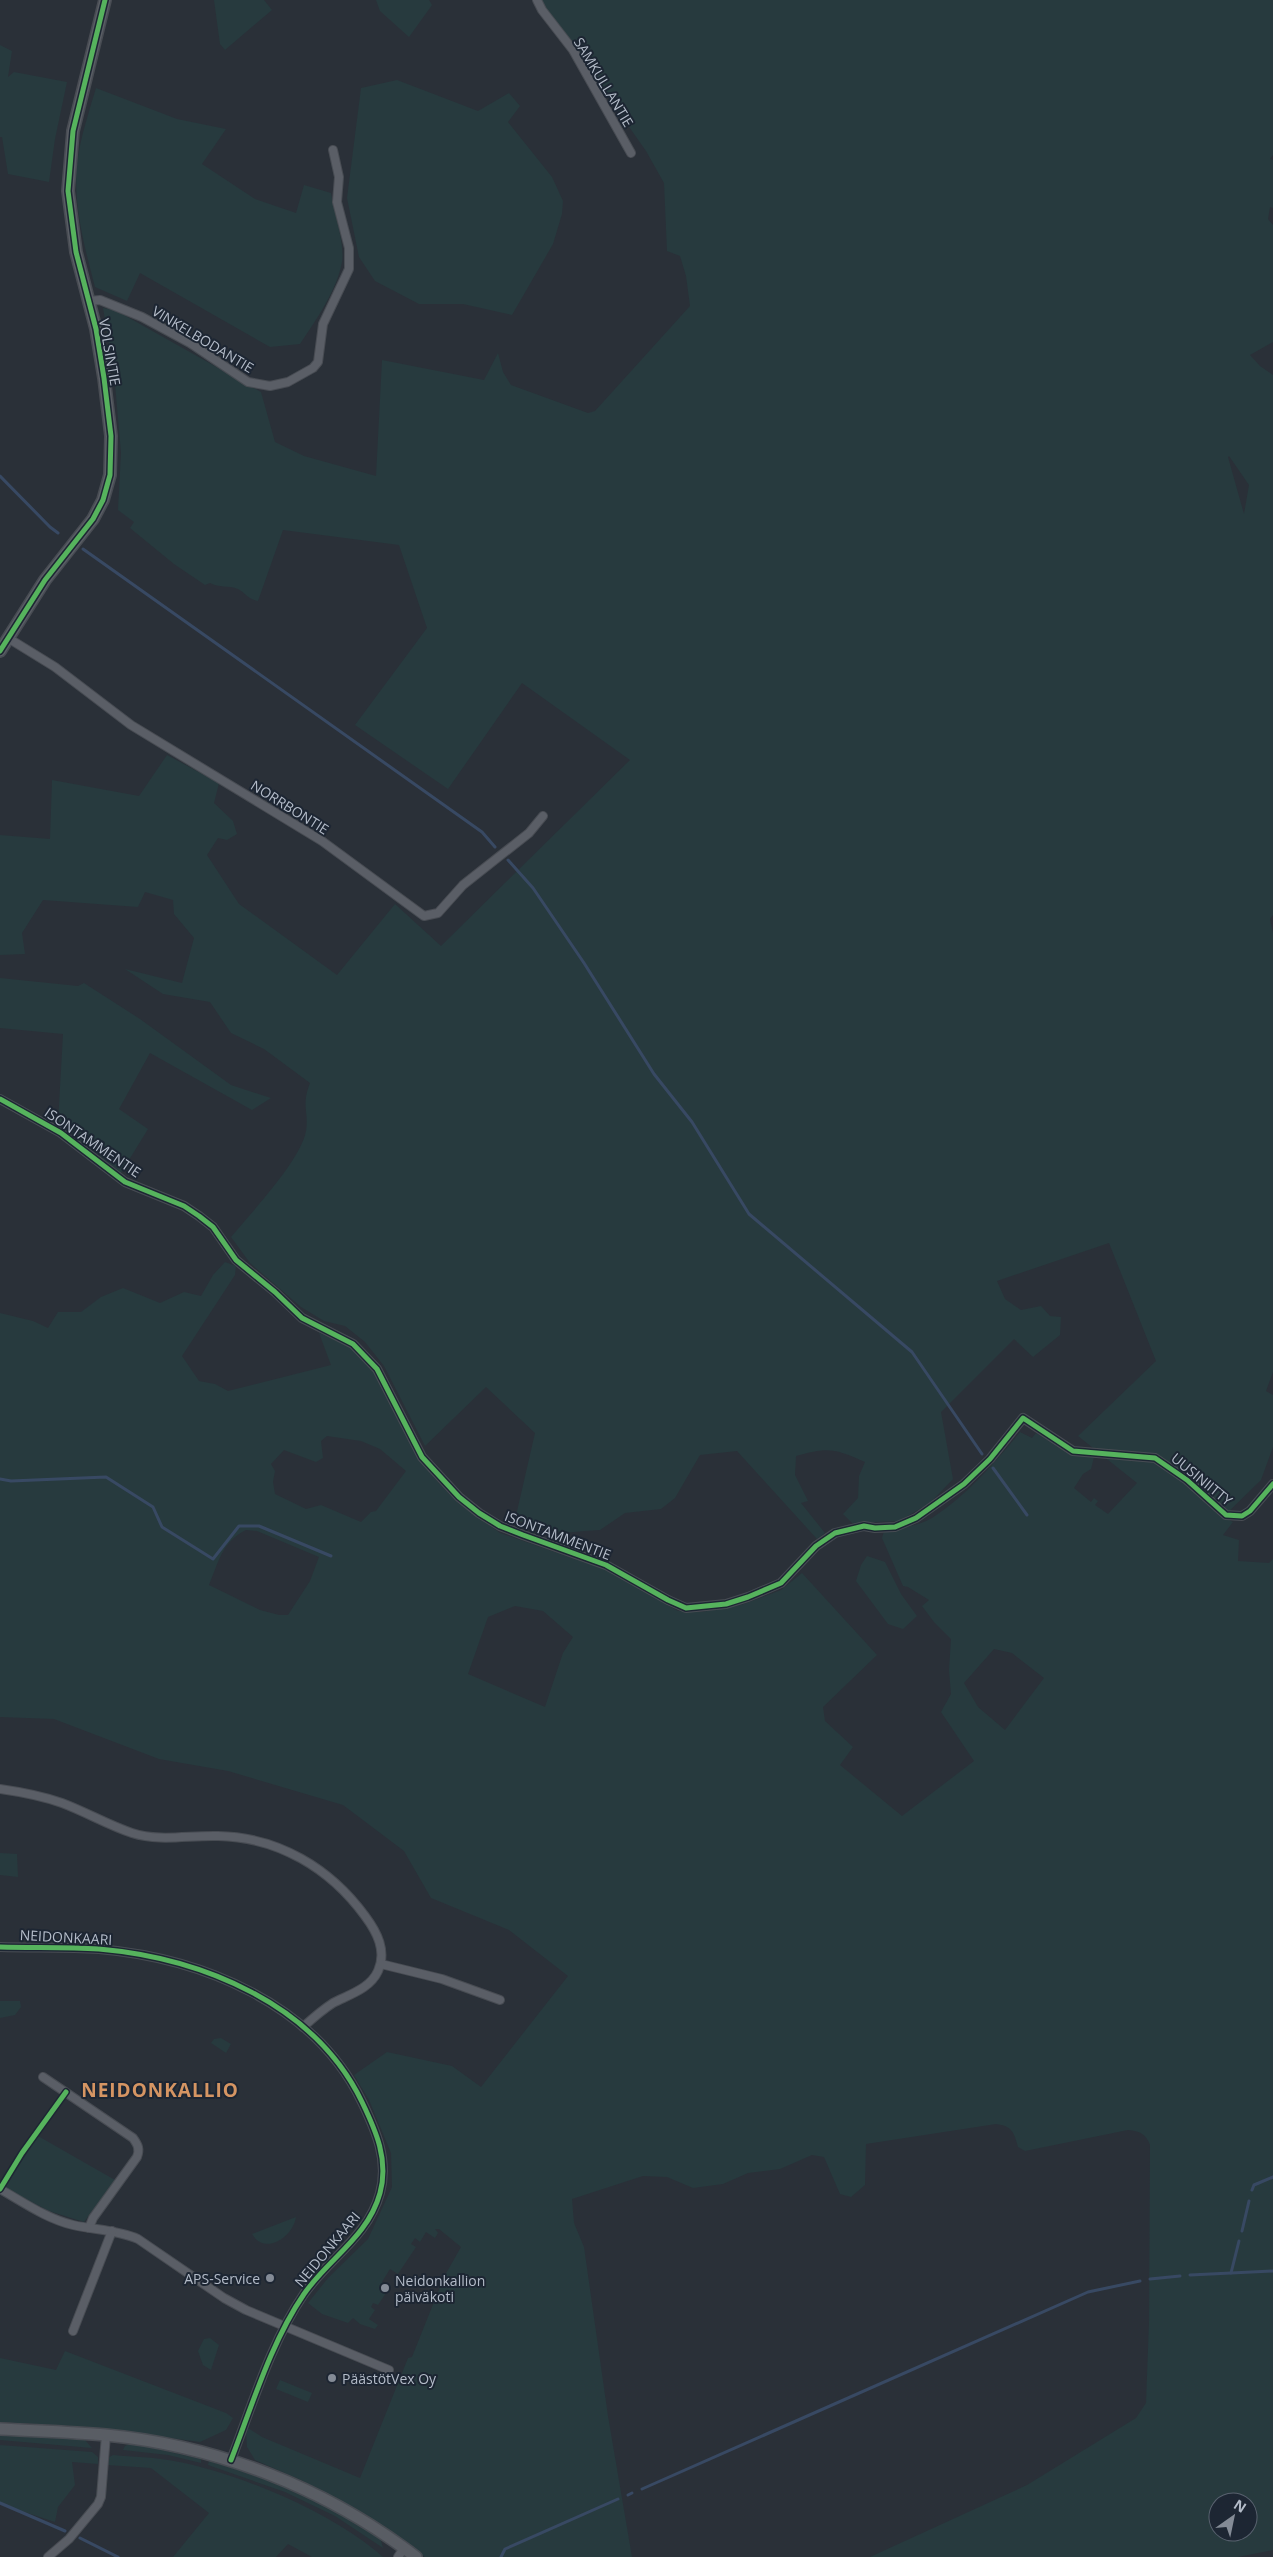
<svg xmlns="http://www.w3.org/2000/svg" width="1273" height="2557" viewBox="0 0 1273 2557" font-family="'Open Sans',sans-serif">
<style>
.green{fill:#273a3e;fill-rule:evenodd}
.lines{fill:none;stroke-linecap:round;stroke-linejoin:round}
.stream{stroke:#384963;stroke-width:3}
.street-casing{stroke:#484c53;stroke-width:10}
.secondary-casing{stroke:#484c53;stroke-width:14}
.street{stroke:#5a5e66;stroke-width:8}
.secondary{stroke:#595d64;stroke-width:11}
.cycleway-casing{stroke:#1d2633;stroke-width:8}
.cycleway{stroke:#56b35d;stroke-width:5}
.poi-dot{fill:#848b96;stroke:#1d2633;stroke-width:2}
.labels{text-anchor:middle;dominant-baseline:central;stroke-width:4;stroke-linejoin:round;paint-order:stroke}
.street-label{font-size:14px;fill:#b4bcc9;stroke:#1d2633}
.poi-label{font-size:14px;fill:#b4bcc9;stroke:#1d2633;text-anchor:start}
.district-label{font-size:19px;font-weight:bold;letter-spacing:1px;fill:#d59563;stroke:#1d2633}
</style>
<rect width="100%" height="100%" fill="#2a3038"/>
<g class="green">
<path d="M214,0H264L272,10L225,50L220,44Z"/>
<path d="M376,0H429L432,5L409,37L380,11Z"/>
<path d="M540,0H1273V155L1270,159L1273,160V208L1270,207L1268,219L1273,225V342L1250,355L1260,366L1273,375V915L1270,919L1273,933V1372L1266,1391L1273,1395V1447L1261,1480L1223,1517L1233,1522L1223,1535L1239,1540L1238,1561L1269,1563L1273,1559V2550L1238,2557H870L1027,2485L1136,2418L1146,2403L1149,2322L1150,2145C1146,2134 1140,2131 1128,2130L1025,2151L1018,2147C1014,2132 1012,2126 996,2124L866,2144L865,2185L851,2197L840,2194L824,2157L812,2155L780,2169L748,2173L723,2184L693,2188L667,2177L643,2176L572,2199L574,2223L584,2247L608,2416L632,2557H425L352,2507L305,2482L255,2460L247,2447L246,2433L248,2428L262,2437L360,2478L408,2358L412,2357L444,2277L461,2247L439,2229H435L438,2233L435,2238L426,2232L420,2242L415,2238L411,2244L416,2247L398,2274L390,2269L382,2282L390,2287L378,2305L373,2303L371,2307L375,2310L369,2319L378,2325L375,2329L360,2324L353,2318L348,2323L322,2314L308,2303L328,2278L368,2239L392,2187L391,2153L369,2100L354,2075L387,2052L452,2066L481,2087L568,1976L509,1930L431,1898L404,1851L343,1805L228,1771L159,1759L54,1719L0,1717V1313L33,1321L48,1328L58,1312H81L101,1297L123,1288L160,1303L184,1292L201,1296L213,1275L225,1262L236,1266L235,1275L182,1356L199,1381L215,1384L228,1391L331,1365L319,1333L350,1345L372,1368L415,1453L437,1481L456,1501L500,1533L604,1569L678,1611L701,1612L741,1605L781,1590L802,1573L877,1655L823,1707L825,1721L853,1747L840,1765L902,1816L974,1761L941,1712L951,1694L949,1670L951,1639L934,1622L922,1606L929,1600L908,1587L903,1586L882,1538L884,1531C899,1528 919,1526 932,1518C966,1496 995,1463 1020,1432L1032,1438L1036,1433L1068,1453L1094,1457L1091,1469L1083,1474L1074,1488L1091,1502L1094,1498L1098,1501L1095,1505L1108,1514L1137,1483L1078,1436L1156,1361L1109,1243L997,1281L1005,1299L1021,1310L1041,1306L1050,1316L1061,1317L1060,1335L1033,1357L1014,1339L941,1412L953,1479L930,1503L899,1521L852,1523L843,1514L858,1498L859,1476L865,1462C834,1448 828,1447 796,1456L795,1475L808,1501L801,1503L825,1533L817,1539L737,1451L700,1455L675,1498L661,1509L625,1513L600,1530L585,1531L563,1533L515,1520L535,1433L486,1387L425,1446L384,1366L365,1342L345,1326L324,1321L301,1307L250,1263L231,1237C251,1213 301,1160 306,1131C309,1111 301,1106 310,1083L264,1049L231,1033L210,1002L163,994L125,969L182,983L194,938L174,914L173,900L145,892L138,907L43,900L22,933L25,954L0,955V835L50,839L52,780L139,796L167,755L219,783L214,803L233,821L237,834L227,840L218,838L207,855L239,904L337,975L395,904L441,946L630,760L522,683L448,789L355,725L427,628L399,545L283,530L258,601C247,599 246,593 238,589C228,585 219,588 210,583L205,585L174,564L130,528L134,522L118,510L121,453L114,372L103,308L115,310L261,392L275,442L304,456L376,476L382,360L484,380L498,353L503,372L511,385L588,413L595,411L690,306L686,276L680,256L667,251L664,183L646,151ZM1229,456L1249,485L1244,514L1228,457ZM327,1436L361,1441L380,1449L406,1471L376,1511L371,1512L361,1522L321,1505L306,1509L275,1494L273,1482L275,1471L271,1464L284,1450L316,1462L323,1458L321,1441ZM246,1530L257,1531L319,1557L310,1581L288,1615H279L260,1610L209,1585C219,1561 222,1542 246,1530ZM515,1606L543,1611L573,1637L563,1653L545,1707L468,1674L488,1617ZM994,1649L1012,1653L1044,1678L1005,1730L978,1707L964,1683ZM1218,2502H1248V2532H1218Z"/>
<path d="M0,45L12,51L8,77L14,72L67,82L55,139L49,182L8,174L2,137H0Z"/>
<path d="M397,80L478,111L509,93L520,106L508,122L552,177L563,201L562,214L553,244L512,315L463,304H419L375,281L359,257L347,198L361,88Z"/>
<path d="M96,88L177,119L226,129L202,164L255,199L296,213L304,185L331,193C334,211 345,244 342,262C337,290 316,320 300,344L270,347L140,273L127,301L95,287C84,245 70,194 79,151C83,130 90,108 96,88Z"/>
<path d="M0,978L78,986L84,983L140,1019L231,1085L271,1098L252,1110L150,1053L119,1109L148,1129L121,1173L58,1123L63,1034L0,1028Z"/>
<path d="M867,1556L885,1562L901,1594L917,1616L903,1629L888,1624L856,1581L861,1565Z"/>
<path d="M0,1853L17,1854L18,1877L0,1875Z"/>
<path d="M0,2001H20L21,2007L15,2015L0,2018Z"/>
<path d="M221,2038L231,2044L226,2053L211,2043L214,2039Z"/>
<path d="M38,2136L115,2180L84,2222L49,2211L4,2188Z"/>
<path d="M296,2217C293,2237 265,2256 252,2234Z"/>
<path d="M210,2338L219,2345L211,2370L203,2365L198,2351L204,2339Z"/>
<path d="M65,2351L226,2413L233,2418L226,2430L200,2442L89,2427L0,2422V2358L56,2370Z"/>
<path d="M280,2380L312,2393L308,2402L276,2389Z"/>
<path d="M0,2434L80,2438L85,2440L92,2448L0,2440Z"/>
<path d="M131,2443L201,2459V2463L168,2455L123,2450L125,2446Z"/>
<path d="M0,2445L92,2452L98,2457V2464L72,2462L75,2485L58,2507L55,2522L0,2504Z"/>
<path d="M113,2455C133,2457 154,2457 174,2461C239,2473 334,2513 383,2557H312L288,2544L276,2557H173L209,2513L151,2468L107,2465L108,2458Z"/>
<path d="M209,2461C271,2478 325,2504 380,2537L383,2548L335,2516L285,2492L208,2465Z"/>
</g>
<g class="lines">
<g class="stream">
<path d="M0,476L50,527L58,533"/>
<path d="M83,549L482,832L495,847"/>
<path d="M508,860L533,888L584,963L654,1074L692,1122L749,1214L912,1352L982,1454"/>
<path d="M993,1468L1027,1515"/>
<path d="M0,1479L11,1481L106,1477L153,1507L162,1527L213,1559L239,1526H259L331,1556"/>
<path d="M1252,2190L1254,2185L1273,2177"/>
<path d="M1242,2231L1249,2201"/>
<path d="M1231,2273L1239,2241"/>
<path d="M1190,2275L1273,2271"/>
<path d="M1150,2279L1180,2276"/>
<path d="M642,2489L1088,2292L1140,2281"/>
<path d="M628,2495L632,2493"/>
<path d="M0,2503L65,2531"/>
<path d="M80,2538L118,2557"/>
<path d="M501,2557L505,2549L618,2499"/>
</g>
<defs>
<g id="street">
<path d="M537,0L542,10L573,50L631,153"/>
<path d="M89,301L100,300L142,317L190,343L248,382L270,386L288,382L313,368L318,362L323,324L349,269V248L337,202L339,177L333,150"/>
<path d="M8,638L55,667L131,725L322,841L424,916L438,913L463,885L529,833L543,816"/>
<path d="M0,1099L61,1133L125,1182L184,1206L199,1216L213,1227L236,1260L275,1292L302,1318L353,1344L377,1369L422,1457L459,1497L479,1513L500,1526L523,1535L606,1565L668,1600L686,1608L726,1604L748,1597L781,1583L816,1546L835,1533L864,1526L875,1528L895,1527L916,1518L964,1484L990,1459L1023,1418L1073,1451L1155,1458L1187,1480L1226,1515L1242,1516L1250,1511L1273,1484"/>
<path d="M0,1789C21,1792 42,1796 62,1803C86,1812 108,1825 132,1833C160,1842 189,1835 218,1836C278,1837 330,1868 365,1916C377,1932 387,1951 378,1971C370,1989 348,1995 333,2003C322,2010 313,2018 303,2027"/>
<path d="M0,1947C33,1948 66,1947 99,1949C202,1958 315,2004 362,2102C376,2131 389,2160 380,2193C368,2237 329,2258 304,2294C271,2342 252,2406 231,2460"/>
<path d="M381,1964L442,1979L500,2000"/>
<path d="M43,2077L133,2138C138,2145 140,2149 137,2157L93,2218L89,2228"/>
<path d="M0,2189C23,2202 47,2219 73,2225C95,2230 118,2230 138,2239L224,2298L246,2310L389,2370"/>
<path d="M73,2331L112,2231"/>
<path d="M48,2557L69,2539L98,2504L101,2497L106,2435"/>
<path d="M398,2557L404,2548"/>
</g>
<g id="secondary">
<path d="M0,651L45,580L93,519L103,500L110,475L111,436L104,378L96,329L76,252L68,191L73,131L105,0"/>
<path d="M0,2429C35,2431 71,2432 106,2435C218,2446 326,2488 416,2557"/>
</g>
</defs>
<use href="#street" class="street-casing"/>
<use href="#secondary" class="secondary-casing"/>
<use href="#street" class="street"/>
<use href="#secondary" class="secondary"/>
<defs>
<g id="cycleway">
<path d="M0,651L45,580L93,519L103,500L110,475L111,436L104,378L96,329L76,252L68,191L73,131L105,0"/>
<path d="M0,1099L61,1133L125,1182L184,1206L199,1216L213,1227L236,1260L275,1292L302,1318L353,1344L377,1369L422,1457L459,1497L479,1513L500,1526L523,1535L606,1565L668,1600L686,1608L726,1604L748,1597L781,1583L816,1546L835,1533L864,1526L875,1528L895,1527L916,1518L964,1484L990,1459L1023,1418L1073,1451L1155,1458L1187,1480L1226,1515L1242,1516L1250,1511L1273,1484"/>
<path d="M0,1947C33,1948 66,1947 99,1949C202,1958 315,2004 362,2102C376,2131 389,2160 380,2193C368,2237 329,2258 304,2294C271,2342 252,2406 231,2460"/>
<path d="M0,2189L22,2153L66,2092"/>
</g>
</defs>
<use href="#cycleway" class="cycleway-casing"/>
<use href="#cycleway" class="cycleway"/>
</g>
<g class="poi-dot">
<circle cx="270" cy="2278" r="5"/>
<circle cx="385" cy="2288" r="5"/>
<circle cx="332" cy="2378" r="5"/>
</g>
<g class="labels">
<g class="street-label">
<text transform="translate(604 82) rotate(59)">SAMKULLANTIE</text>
<text transform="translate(203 339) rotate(31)">VINKELBODANTIE</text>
<text transform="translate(110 352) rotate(80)">VOLSINTIE</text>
<text transform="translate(290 807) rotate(32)">NORRBONTIE</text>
<text transform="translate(93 1142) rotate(34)">ISONTAMMENTIE</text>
<text transform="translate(1202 1479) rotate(39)">UUSINIITTY</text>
<text transform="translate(558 1535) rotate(21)">ISONTAMMENTIE</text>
<text transform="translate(66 1937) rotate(3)">NEIDONKAARI</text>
<text transform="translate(327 2249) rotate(-50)">NEIDONKAARI</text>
</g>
<g class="poi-label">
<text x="260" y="2278" text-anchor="end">APS-Service</text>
<text x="395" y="2280">Neidonkallion<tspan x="395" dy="16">päiväkoti</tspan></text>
<text x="342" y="2378">PäästötVex Oy</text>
</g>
<g class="district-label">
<text x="160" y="2090">NEIDONKALLIO</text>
</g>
</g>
<g transform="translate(1233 2517) rotate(33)"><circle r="24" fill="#1d2633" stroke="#59626f"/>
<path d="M0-4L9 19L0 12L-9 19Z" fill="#848b96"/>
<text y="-8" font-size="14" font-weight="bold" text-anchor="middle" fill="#b4bcc9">N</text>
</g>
</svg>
